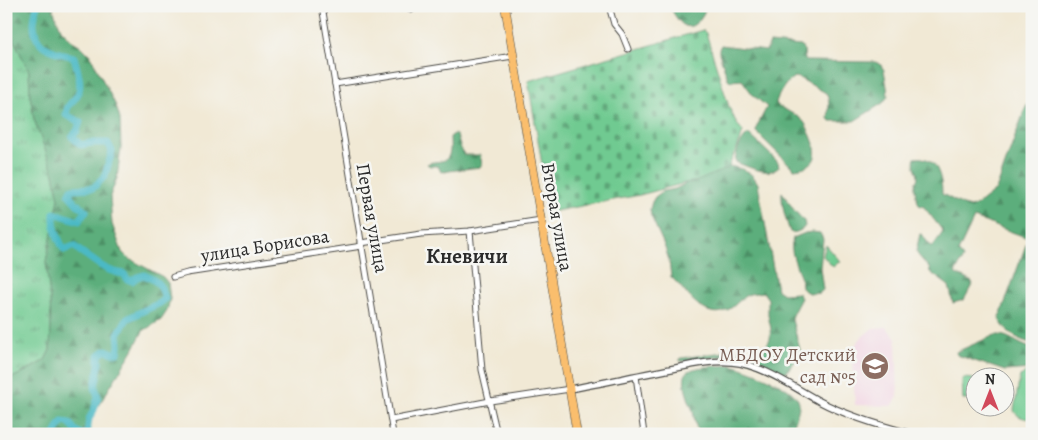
<svg xmlns="http://www.w3.org/2000/svg" width="1038" height="440" viewBox="0 0 1038 440" font-family="Alegreya,serif">
<style>
.built{fill:#f2cfe1}
.grass{fill:url(#grass-tufts);stroke:#4e7a5e}
.forest{fill:url(#forest-firs);stroke:#446c53}
.cemetery{fill:url(#cemetery-stones);stroke:#4e7a5e}
.green{fill:#70ca91;stroke:#4e7a5e}
.lines{fill:none;stroke-linecap:round;stroke-linejoin:round}
.river{stroke:#4bb9c5;stroke-width:7}
.minor-casing{stroke:#494844;stroke-width:7}
.tertiary-casing{stroke:#494844;stroke-width:8}
.primary-casing{stroke:#494844;stroke-width:9}
.minor{stroke:#fff;stroke-width:5}
.tertiary{stroke:#fff;stroke-width:5.5}
.primary{stroke:#fabe6d;stroke-width:8}
.labels{text-anchor:middle;dominant-baseline:central;stroke-width:5;stroke-linejoin:round;paint-order:stroke}
.street-label{font-size:19px;fill:#2b2b2b;stroke:#f6f6f2}
.education-label{font-size:19px;fill:#785e54;stroke:#f6f6f2;text-anchor:end}
.quarter-label{font-size:21px;font-weight:bold;fill:#2b2b2b;stroke:#f6f6f2}
</style>
<defs>
<pattern id="grass-tufts" width="24" height="20" patternUnits="userSpaceOnUse" patternTransform="scale(1.25)"><rect width="24" height="20" fill="#70ca91"/><path d="M3 7l-1-3M5 7V3M7 7l1-3M15 17l-1-3M17 17v-4M19 17l1-3" fill="none" stroke="#5ca477"/></pattern>
<pattern id="forest-firs" width="22" height="20" patternUnits="userSpaceOnUse" patternTransform="scale(1.25)"><rect width="22" height="20" fill="#5cae7b"/><path d="M5 1l3.5 6h-7zM16 11l3.5 6h-7z" fill="#4c8e65"/></pattern>
<pattern id="cemetery-stones" width="16" height="16" patternUnits="userSpaceOnUse" patternTransform="scale(1.25)"><rect width="16" height="16" fill="#70ca91"/><path d="M2 7V4a2 2 0 0 1 4 0v3zM10 15v-3a2 2 0 0 1 4 0v3z" fill="#5ca477"/></pattern>
</defs>
<rect width="100%" height="100%" fill="#f6f6f2"/>
<filter id="ink" filterUnits="userSpaceOnUse"><feTurbulence type="fractalNoise" baseFrequency=".02" numOctaves="2"/><feDisplacementMap in="SourceGraphic" scale="10" xChannelSelector="R" yChannelSelector="G"/><feConvolveMatrix kernelMatrix="1 2 1 2 8 2 1 2 1" color-interpolation-filters="sRGB"/></filter>
<filter id="wash" filterUnits="userSpaceOnUse"><feTurbulence type="fractalNoise" baseFrequency=".0096" numOctaves="4" result="noise"/><feDisplacementMap in="SourceGraphic" scale="20" xChannelSelector="R" yChannelSelector="G"/><feGaussianBlur stdDeviation="1.12" result="paint"/><feColorMatrix in="noise" values="0 0 0 0 0 0 0 0 0 0 0 0 0 0 0 0 0 1.4 0 .05"/><feComposite in="paint" operator="in"/></filter>
<g filter="url(#wash)">
<rect width="100%" height="100%" fill="#f1e9d5"/>
<path class="built" d="M886,327L896,338L898,397L892,406L855,405L852,349L862,337L873,328Z"/>
<path class="grass" d="M6,24L29,71L30,95L34,119L54,174L59,199L46,262L50,297L51,327L50,350L45,360L28,370L6,381Z"/>
<g class="forest">
<path d="M6,6H54L53,9L61,29L71,40L81,46L90,55L116,106L120,119L121,148L117,178L110,196L112,224L122,252L128,258L163,277L168,283L170,299L167,311L161,320L143,331L133,350L81,434H6V381L28,370L45,360L50,350L51,327L50,297L46,262L59,199L54,174L34,119L30,95L29,71L6,24Z"/>
<path d="M672,6H707C704,14 695,30 685,26C681,24 678,20 676,17C673,13 672,11 672,6Z"/>
<path d="M770,43L801,46L804,51L805,60L807,61L875,62L880,64L884,70L887,87L888,96L883,103L854,121H830L828,118C829,109 830,100 826,93L799,78L794,77C785,83 780,92 776,102L777,105C783,109 801,117 804,122C807,126 809,132 811,136C820,156 816,167 794,169L756,132L757,126L767,107L753,95L742,80L730,81L728,79L719,53V49L721,45L766,51Z"/>
<path d="M1032,101V343C1018,341 1005,331 999,319L1027,242L1028,238L974,218L958,252L963,258L955,273L956,274L972,282L973,283L964,300L953,303L949,286L930,272L929,268L918,255L916,251L920,234H921L931,246H933L943,232L942,230L924,207L919,205C916,196 912,186 918,178C918,170 912,165 915,158C937,155 942,177 942,194L944,195L963,205L970,207L977,205L996,190L1026,106Z"/>
<path d="M454,134L457,136L460,146L464,155H480L482,164L480,167L441,172L438,166H430L427,164C433,160 447,164 449,155C451,150 450,143 450,137Z"/>
<path d="M747,135H750L778,162L779,167C770,177 749,167 738,163L736,162C734,153 741,141 747,135Z"/>
<path d="M724,165C739,168 751,169 758,184L777,290L783,294L798,293L801,298L792,315V320L801,353L800,356L784,374L781,375C765,367 748,357 730,356C713,356 696,362 680,361V359L682,358L738,350H743L754,353H761L763,351L770,339L771,329L768,315V299L763,292C758,293 752,293 747,295C741,298 737,304 731,308C705,325 688,292 671,277L669,260L664,245L651,216L650,209L652,202L655,197L663,191L675,189Z"/>
<path d="M782,192L794,210L804,221L805,226C803,230 795,234 790,232C786,220 781,205 782,192Z"/>
<path d="M812,232L820,233L823,239L820,268L823,290L820,293C816,294 809,294 805,291C801,288 802,284 801,280C798,267 788,251 793,238L805,233Z"/>
<path d="M995,335C1010,334 1017,345 1032,348V369L1005,371L957,355L956,352Z"/>
<path d="M731,365C745,368 797,387 799,403C800,410 793,425 792,434H698C696,426 694,418 693,411C690,402 678,377 689,371C697,366 721,366 731,365Z"/>
</g>
<path class="cemetery" d="M703,30L706,33L729,107L737,124L743,131L740,141L728,168L697,181L685,183L640,195L550,212L528,81Z"/>
<g class="green">
<path d="M826,245L840,261L833,267L823,256Z"/>
<path d="M1032,372V419C1025,419 1016,417 1014,410L1020,376L1026,373Z"/>
<path d="M964,378L974,379V400H963L962,379Z"/>
</g>
<g class="lines">
<g class="river">
<path d="M37,6C35,12 35,16 34,22C33,48 53,52 74,57C77,69 84,87 76,97C69,106 68,103 66,115L80,122L77,131L72,137L81,145L91,143H108L112,151L105,176L93,188L72,189L69,195L77,204L86,211L79,221L54,213C53,228 57,236 64,250L74,246C78,250 82,253 87,256C101,266 106,271 124,274L127,279L132,281L137,277L144,275C156,280 162,285 165,299L160,303L145,310L127,319L118,334L119,345L118,353H113L106,350L99,355V365L95,387L98,397L94,410L89,419L87,434"/>
<path d="M55,434L62,422L69,423L76,431L81,434"/>
</g>
</g>
</g>
<g filter="url(#ink)">
<g class="lines">
<defs>
<g id="minor">
<path d="M322,6L393,434"/>
<path d="M410,6L411,10"/>
<path d="M609,6L614,24L622,34L628,49"/>
<path d="M335,84L513,56"/>
<path d="M470,231L482,370L497,434"/>
<path d="M361,243L421,234L470,231L541,220"/>
<path d="M173,277L187,273L362,246"/>
<path d="M636,376L644,434"/>
<path d="M391,420L490,401L570,389"/>
</g>
<path id="tertiary" d="M570,389C604,383 638,375 671,369C691,365 712,360 732,362C761,364 793,387 819,401C847,416 881,426 912,434"/>
<path id="primary" d="M505,6L577,434"/>
</defs>
<use href="#minor" class="minor-casing"/>
<use href="#tertiary" class="tertiary-casing"/>
<use href="#primary" class="primary-casing"/>
<use href="#minor" class="minor"/>
<use href="#tertiary" class="tertiary"/>
<use href="#primary" class="primary"/>
</g>
</g>
<defs>
<symbol id="school-disc" viewBox="-11 -11 22 22"><circle r="9.5" fill="#8d6e63" stroke="#f6f6f2"/><path d="M0-5L7-2L0 1L-7-2ZM-4 1L0 2.5L4 1V4Q0 6-4 4Z" fill="#fff"/></symbol>
</defs>
<g fill-rule="evenodd">
<use href="#school-disc" x="859" y="350" width="32" height="32"/>
</g>
<g class="labels">
<g class="street-label">
<text transform="translate(557 217) rotate(80)">Вторая улица</text>
<text transform="translate(372 218) rotate(80)">Первая улица</text>
<text transform="translate(265 246) rotate(-9)">улица Борисова</text>
</g>
<g class="education-label">
<text x="856" y="355">МБДОУ Детский<tspan x="856" dy="22">сад №5</tspan></text>
</g>
<g class="quarter-label">
<text x="467" y="256">Кневичи</text>
</g>
</g>
<rect width="1038" height="440" fill="none" stroke="#f6f6f2" stroke-width="25"/>
<g transform="translate(990 392)"><circle r="24" fill="#f6f6f2" stroke="#a5a5a2"/>
<path d="M0-4L9 19L0 12L-9 19Z" fill="#d1495b"/>
<text y="-8" font-size="14" font-weight="bold" text-anchor="middle" fill="#2b2b2b">N</text>
</g>
</svg>
